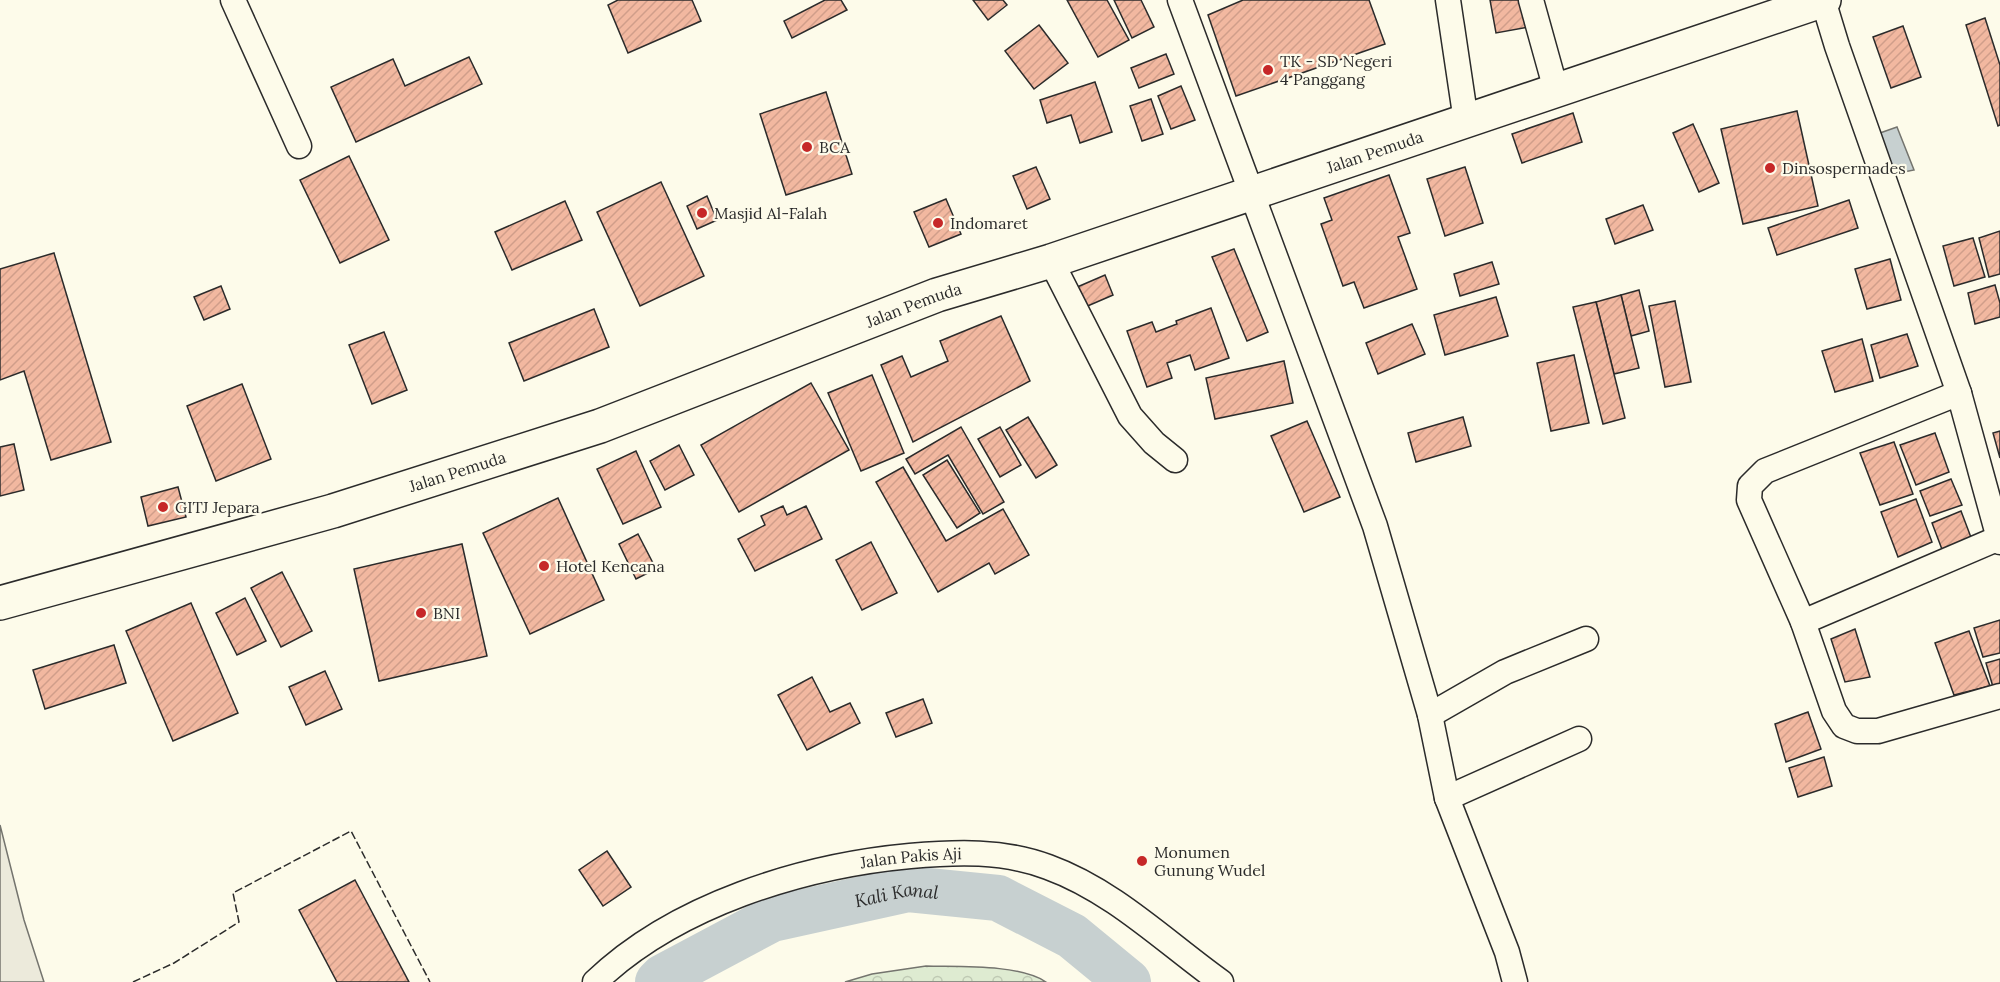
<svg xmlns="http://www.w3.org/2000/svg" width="2000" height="982" viewBox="0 0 2000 982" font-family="Lora,serif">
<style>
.park{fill:url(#park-crowns);stroke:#74746e;stroke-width:1.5}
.parking{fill:#eceadb;stroke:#74746e;stroke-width:1.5}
.water{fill:#c7d0d0;stroke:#74746e;stroke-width:1.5}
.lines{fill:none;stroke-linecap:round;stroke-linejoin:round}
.river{stroke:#c7d0d0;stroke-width:46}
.building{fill:url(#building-hatch);stroke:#2b2b2b;stroke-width:1.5}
.street-casing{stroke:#2b2b2b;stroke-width:27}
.highway-casing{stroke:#2b2b2b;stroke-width:36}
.street{stroke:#fdfbea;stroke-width:24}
.highway{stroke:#fdfbea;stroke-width:33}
.fence{stroke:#2b2b2b;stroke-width:1.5;stroke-dasharray:8 3;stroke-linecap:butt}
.poi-dot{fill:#c62828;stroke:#fdfbea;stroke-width:2}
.labels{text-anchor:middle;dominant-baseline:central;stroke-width:4.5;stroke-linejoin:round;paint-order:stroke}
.poi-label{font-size:16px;fill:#2b2b2b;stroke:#fdfbea;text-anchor:start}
.street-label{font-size:16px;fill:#2b2b2b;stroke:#fdfbea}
.water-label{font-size:18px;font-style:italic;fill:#2b2b2b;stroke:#fdfbea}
</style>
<defs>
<pattern id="park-crowns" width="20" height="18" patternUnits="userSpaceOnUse" patternTransform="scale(1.5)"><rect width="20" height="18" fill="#deebd1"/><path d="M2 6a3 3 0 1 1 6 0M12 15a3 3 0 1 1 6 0" fill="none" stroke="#bfcab4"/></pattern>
<pattern id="building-hatch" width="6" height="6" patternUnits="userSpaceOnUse" patternTransform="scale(1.5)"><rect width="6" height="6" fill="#f2b8a0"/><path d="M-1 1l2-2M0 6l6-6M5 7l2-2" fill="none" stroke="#d09e8a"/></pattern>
</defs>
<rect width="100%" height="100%" fill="#fdfbea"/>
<path class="park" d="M926,966C959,967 1019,964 1046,982H845L872,974Z"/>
<path class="parking" d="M0,825L24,920L44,982H0Z"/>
<path class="water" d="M1897,127L1914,170L1894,174L1880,133Z"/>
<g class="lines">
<path class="river" id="s1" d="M658,982L663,977L772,919L908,889L998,898L1072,936L1128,982"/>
</g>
<g class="building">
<path d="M618,0H692L701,21L628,53L608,5Z"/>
<path d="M825,0H841L847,10L792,38L784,21Z"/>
<path d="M973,0H1003L1007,5L988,20Z"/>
<path d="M1067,0H1107L1129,40L1098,57Z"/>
<path d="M1114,0H1141L1154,27L1132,38Z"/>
<path d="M1243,0H1369L1385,44L1236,96L1208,15Z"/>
<path d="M1490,0H1524L1529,27L1496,33Z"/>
<path d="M1985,18L2000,65V125L1998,126L1966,25Z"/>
<path d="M1039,25L1068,63L1034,89L1005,51Z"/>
<path d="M1903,26L1921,77L1891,88L1873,37Z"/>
<path d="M1166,54L1174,74L1139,88L1131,68Z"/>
<path d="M469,57L482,84L356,142L331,87L393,59L405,86Z"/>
<path d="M1095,82L1112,132L1080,143L1071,115L1047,123L1040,100Z"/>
<path d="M1181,86L1195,120L1171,129L1158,96Z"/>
<path d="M826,92L852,174L786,195L760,114Z"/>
<path d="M1151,99L1163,134L1142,141L1130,106Z"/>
<path d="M1797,111L1818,206L1743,224L1721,129Z"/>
<path d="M1573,113L1582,142L1522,163L1512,134Z"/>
<path d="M1693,124L1719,183L1699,192L1673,133Z"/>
<path d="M349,156L389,240L340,263L300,180Z"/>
<path d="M1036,167L1050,199L1027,209L1013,176Z"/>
<path d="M1465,167L1483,223L1445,236L1427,179Z"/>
<path d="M1389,175L1410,233L1398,237L1417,289L1364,308L1354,282L1343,286L1321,224L1332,220L1324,198Z"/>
<path d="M661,182L704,276L640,306L597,212Z"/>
<path d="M707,196L717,220L697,229L687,206Z"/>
<path d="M946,199L961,234L929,247L914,212Z"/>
<path d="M1849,200L1858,228L1777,255L1768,228Z"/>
<path d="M565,201L582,240L512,270L495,232Z"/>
<path d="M1643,205L1653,230L1615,244L1606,219Z"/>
<path d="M2000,231V274L1989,277L1979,238Z"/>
<path d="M1973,238L1985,277L1954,286L1943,246Z"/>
<path d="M1234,249L1268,332L1247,341L1212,257Z"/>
<path d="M54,253L111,442L51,460L24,371L0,380V269Z"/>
<path d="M1890,259L1901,300L1867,309L1855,269Z"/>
<path d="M1492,262L1499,284L1460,296L1454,274Z"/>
<path d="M1105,275L1113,295L1083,308L1075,288Z"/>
<path d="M1995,285L2000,303V317L1975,324L1968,293Z"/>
<path d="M221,286L230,309L204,320L194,297Z"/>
<path d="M1639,290L1649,331L1631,336L1621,295Z"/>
<path d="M1621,295L1639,368L1614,374L1596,302Z"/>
<path d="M1496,297L1508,336L1445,355L1434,315Z"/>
<path d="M1675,301L1691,382L1665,387L1649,306Z"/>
<path d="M1596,302L1625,418L1603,424L1573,307Z"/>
<path d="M1211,308L1229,358L1195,370L1190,355L1167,363L1172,378L1147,387L1127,331L1152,322L1156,332L1177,324L1176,321Z"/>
<path d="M594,309L609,347L524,381L509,343Z"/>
<path d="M1001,316L1030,381L913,442L881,365L902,356L911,377L948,361L940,341Z"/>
<path d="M1412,324L1425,354L1378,374L1366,343Z"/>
<path d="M384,332L407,390L372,404L349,345Z"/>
<path d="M1907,334L1918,366L1880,378L1871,345Z"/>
<path d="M1862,339L1873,381L1835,392L1822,351Z"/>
<path d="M1574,355L1589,423L1551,431L1537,363Z"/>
<path d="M1284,361L1293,403L1215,419L1206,378Z"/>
<path d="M872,375L904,453L861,471L828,393Z"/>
<path d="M811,383L849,450L739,512L701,445Z"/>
<path d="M242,384L271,459L216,481L187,406Z"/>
<path d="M1028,417L1057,465L1036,478L1006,430Z"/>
<path d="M1463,417L1471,446L1416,462L1408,433Z"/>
<path d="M1307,421L1340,497L1304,512L1271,436Z"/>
<path d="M961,427L1004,502L983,514L948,455L915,474L906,459Z"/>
<path d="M1000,427L1021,465L1000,477L978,439Z"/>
<path d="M2000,431V458L1993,433Z"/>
<path d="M1935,433L1949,472L1916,485L1900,445Z"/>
<path d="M1894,442L1913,494L1880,505L1860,453Z"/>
<path d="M14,444L24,490L0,496V447Z"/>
<path d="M679,445L694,475L665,490L650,461Z"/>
<path d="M636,451L661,507L623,524L597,469Z"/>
<path d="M947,460L980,513L957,528L923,475Z"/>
<path d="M903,467L946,541L1003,509L1029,555L995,574L989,563L938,592L876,482Z"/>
<path d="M1951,479L1962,505L1930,516L1920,491Z"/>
<path d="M178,487L186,517L148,526L141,497Z"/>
<path d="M558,498L604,600L530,634L483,533Z"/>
<path d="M1916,499L1932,542L1898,557L1881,512Z"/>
<path d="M783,506L787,515L806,506L822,539L755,571L738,539L765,525L761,516Z"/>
<path d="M1961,511L1972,540L1943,552L1932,523Z"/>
<path d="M638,534L656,569L636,579L619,544Z"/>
<path d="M871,542L897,593L862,610L836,560Z"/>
<path d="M462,544L487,656L379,681L354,569Z"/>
<path d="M282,572L312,631L281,647L251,588Z"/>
<path d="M245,598L266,641L237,655L216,613Z"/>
<path d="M191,603L238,713L173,741L126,631Z"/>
<path d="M2000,620V653L1983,657L1974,628Z"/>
<path d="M1855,629L1870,677L1845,682L1831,639Z"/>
<path d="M1969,631L1990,686L1954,695L1935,643Z"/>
<path d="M114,645L126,683L45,709L33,670Z"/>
<path d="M2000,659V685L1993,687L1986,663Z"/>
<path d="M325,671L342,709L306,725L289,687Z"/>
<path d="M812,677L830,712L850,703L860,723L807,750L778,695Z"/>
<path d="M923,699L932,723L896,737L886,713Z"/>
<path d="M1808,712L1821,749L1786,762L1775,724Z"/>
<path d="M1824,757L1832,786L1798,797L1789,768Z"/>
<path d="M607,851L631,887L603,906L579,870Z"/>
<path d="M355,880L409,982H337L299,910Z"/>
</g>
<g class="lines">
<defs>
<g id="street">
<path d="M233,0L299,146"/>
<path d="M1180,0L1375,526L1430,715L1447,798L1507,952L1515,982"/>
<path d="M1448,0L1466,121"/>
<path d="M1531,0L1556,90"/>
<path d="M1823,0L1837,46L1959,393L2000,542"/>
<path d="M1051,261L1130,416L1154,443L1175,460"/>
<path d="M1959,393L1765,471L1750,486L1749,500L1803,622L1834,711L1844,726L1857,731H1878L2000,696"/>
<path d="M1803,622L1999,538"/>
<path d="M1430,715L1505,672L1586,639"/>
<path d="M1447,798L1579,739"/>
<path id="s2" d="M595,982C675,905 802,866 910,856C956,852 1003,850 1048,867C1114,891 1165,942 1221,982"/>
</g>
<g id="highway">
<path id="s3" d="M0,603L333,511L600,426L937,295L1051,261L1824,0"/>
</g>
</defs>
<use href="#street" class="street-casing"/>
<use href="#highway" class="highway-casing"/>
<use href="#street" class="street"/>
<use href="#highway" class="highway"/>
<path class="fence" d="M133,982L174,963L239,922L233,893L351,831L430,982"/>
</g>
<g class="poi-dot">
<circle cx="1268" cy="70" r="6"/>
<circle cx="807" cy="147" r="6"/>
<circle cx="1770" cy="168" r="6"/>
<circle cx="702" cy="213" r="6"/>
<circle cx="938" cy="223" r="6"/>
<circle cx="163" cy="507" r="6"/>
<circle cx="544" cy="566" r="6"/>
<circle cx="421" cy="613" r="6"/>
<circle cx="1142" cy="861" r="6"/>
</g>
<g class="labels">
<g class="poi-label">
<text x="1280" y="61">TK - SD Negeri<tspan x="1280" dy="18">4 Panggang</tspan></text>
<text x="819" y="147">BCA</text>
<text x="1782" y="168">Dinsospermades</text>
<text x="714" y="213">Masjid Al-Falah</text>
<text x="950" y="223">Indomaret</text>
<text x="175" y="507">GITJ Jepara</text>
<text x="556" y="566">Hotel Kencana</text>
<text x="433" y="613">BNI</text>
<text x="1154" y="852">Monumen<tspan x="1154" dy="18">Gunung Wudel</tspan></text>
</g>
<g class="street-label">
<text stroke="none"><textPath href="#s3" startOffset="1448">Jalan Pemuda</textPath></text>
<text stroke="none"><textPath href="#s3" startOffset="962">Jalan Pemuda</textPath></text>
<text stroke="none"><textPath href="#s3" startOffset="476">Jalan Pemuda</textPath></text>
<text stroke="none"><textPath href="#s2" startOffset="346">Jalan Pakis Aji</textPath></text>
</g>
<g class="water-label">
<text stroke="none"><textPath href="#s1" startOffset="258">Kali Kanal</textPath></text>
</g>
</g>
</svg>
